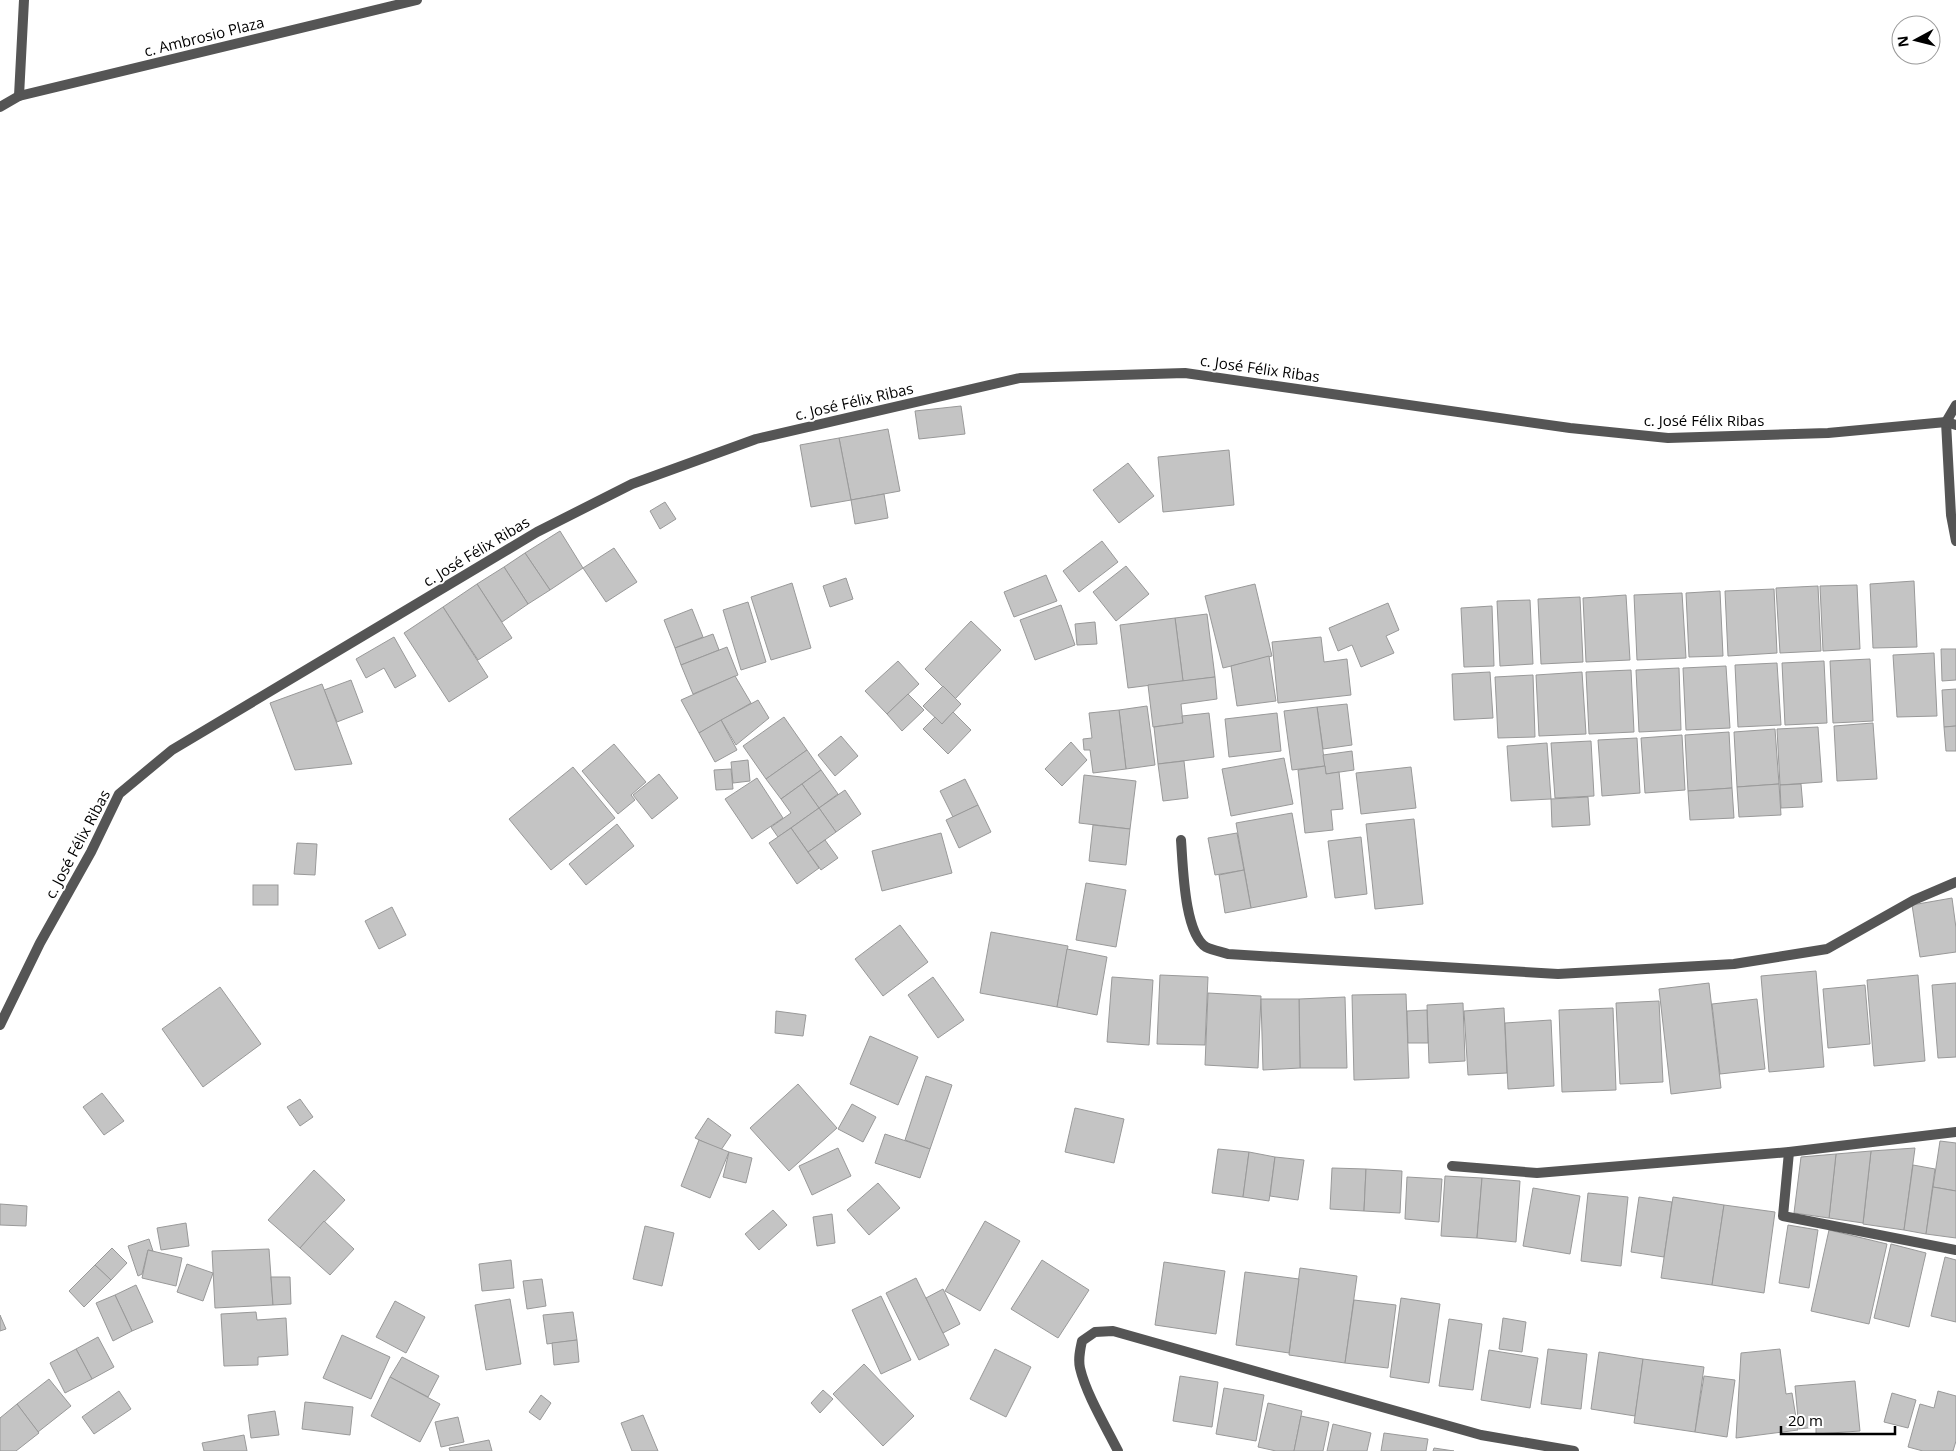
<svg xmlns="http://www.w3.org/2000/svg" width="1956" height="1451" viewBox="0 0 1956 1451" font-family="'Open Sans',sans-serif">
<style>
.building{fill:#c4c4c4;stroke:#999}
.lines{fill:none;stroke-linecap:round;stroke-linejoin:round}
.minor{stroke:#555;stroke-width:10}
.labels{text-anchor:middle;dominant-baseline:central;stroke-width:4;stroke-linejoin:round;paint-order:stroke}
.street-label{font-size:15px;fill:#000;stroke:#fff}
</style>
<rect width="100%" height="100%" fill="#fff"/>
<g class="building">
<path d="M961,406L965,434L919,439L915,411Z"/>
<path d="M888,429L900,491L851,500L839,438Z"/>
<path d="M839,438L851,500L811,507L800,445Z"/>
<path d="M1229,450L1234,505L1163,512L1158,457Z"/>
<path d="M1128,463L1154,496L1119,523L1093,490Z"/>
<path d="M884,494L888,518L855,524L851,500Z"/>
<path d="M665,502L676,519L660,529L650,511Z"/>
<path d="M560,531L583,568L550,590L525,553Z"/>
<path d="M1102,541L1118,562L1079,592L1063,571Z"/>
<path d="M614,548L637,582L606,602L583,568Z"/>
<path d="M525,553L550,590L528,604L504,567Z"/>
<path d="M1126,566L1149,594L1116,621L1093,592Z"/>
<path d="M504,567L528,604L502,622L477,584Z"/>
<path d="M1046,575L1057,601L1014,617L1004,592Z"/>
<path d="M846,578L853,599L830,607L823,586Z"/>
<path d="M1914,581L1917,647L1873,648L1870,584Z"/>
<path d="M792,583L811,648L771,660L751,597Z"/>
<path d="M477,584L512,638L478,660L443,607Z"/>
<path d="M1255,584L1272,656L1223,668L1205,596Z"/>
<path d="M1857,585L1860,649L1823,651L1820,586Z"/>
<path d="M1818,586L1821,651L1780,653L1776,588Z"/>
<path d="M1774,589L1777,653L1728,656L1725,591Z"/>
<path d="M1720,591L1723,656L1689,657L1686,593Z"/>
<path d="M1682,593L1686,658L1637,660L1634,595Z"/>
<path d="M1626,595L1630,660L1586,662L1583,598Z"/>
<path d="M1580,597L1583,662L1541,664L1538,599Z"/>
<path d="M1530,600L1533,664L1500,666L1497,601Z"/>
<path d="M748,602L766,662L741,670L723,610Z"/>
<path d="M1388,603L1399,630L1386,636L1394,653L1361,667L1352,645L1338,651L1329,628Z"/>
<path d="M1061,605L1075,645L1035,660L1020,620Z"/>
<path d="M1492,606L1494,666L1464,667L1461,608Z"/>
<path d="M443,607L488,677L449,702L404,633Z"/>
<path d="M692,609L703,637L675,648L664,620Z"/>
<path d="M1207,614L1215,677L1183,681L1175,618Z"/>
<path d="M1175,618L1183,681L1128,688L1120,625Z"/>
<path d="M971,621L1001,650L955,699L925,669Z"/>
<path d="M1095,622L1097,644L1077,645L1075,624Z"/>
<path d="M713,634L719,650L681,665L675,648Z"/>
<path d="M394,637L416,676L395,688L384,668L366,678L356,659Z"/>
<path d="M1321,637L1324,662L1347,659L1351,695L1278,703L1272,642Z"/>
<path d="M727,647L738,675L693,694L681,665Z"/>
<path d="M1941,649H1956V680L1942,681Z"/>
<path d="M1934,653L1937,716L1897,717L1893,655Z"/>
<path d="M1269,656L1276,701L1237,706L1231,666Z"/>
<path d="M1870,659L1873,721L1833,723L1830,661Z"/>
<path d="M898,661L919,684L887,714L865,691Z"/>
<path d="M1824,661L1827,723L1785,725L1782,663Z"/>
<path d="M1777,663L1781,725L1738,727L1735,665Z"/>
<path d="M1726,666L1730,728L1686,730L1683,668Z"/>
<path d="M1679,668L1681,730L1639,732L1636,670Z"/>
<path d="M1631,670L1634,732L1589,734L1586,672Z"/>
<path d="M1490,672L1493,718L1454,720L1452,674Z"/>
<path d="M1582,672L1586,734L1539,736L1536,675Z"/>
<path d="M1533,675L1535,737L1498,738L1495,677Z"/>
<path d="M735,676L751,703L699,733L681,700Z"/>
<path d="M1215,677L1217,699L1181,704L1183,723L1153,727L1148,685Z"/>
<path d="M351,680L363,712L337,722L324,690Z"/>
<path d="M322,684L352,764L295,770L270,703Z"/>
<path d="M943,686L961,704L942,724L923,706Z"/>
<path d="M1956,689V726L1944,727L1942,690Z"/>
<path d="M908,694L924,710L902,731L887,714Z"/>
<path d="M758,700L769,718L736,745L721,720Z"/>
<path d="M1347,704L1352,745L1323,749L1317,707Z"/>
<path d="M1147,706L1155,765L1126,769L1119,710Z"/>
<path d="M1317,707L1325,766L1292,770L1284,711Z"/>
<path d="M1119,710L1126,769L1093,773L1090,750H1084L1083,739L1092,738L1089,713Z"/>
<path d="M953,712L971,730L948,754L923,729L935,717L942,724Z"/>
<path d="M1209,713L1214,757L1158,764L1154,727L1183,723L1182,716Z"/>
<path d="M1277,713L1281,751L1229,757L1225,719Z"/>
<path d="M784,717L807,750L766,779L743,746Z"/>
<path d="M721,720L737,750L715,762L699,733Z"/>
<path d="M1873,723L1877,779L1837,781L1834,726Z"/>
<path d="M1956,726V751H1946L1944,727Z"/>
<path d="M1818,727L1822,782L1780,785L1777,729Z"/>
<path d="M1775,729L1779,784L1737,787L1734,732Z"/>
<path d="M1729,732L1732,788L1688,791L1685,735Z"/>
<path d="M1682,735L1685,790L1645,793L1641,738Z"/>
<path d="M841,736L858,756L835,776L818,755Z"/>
<path d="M1637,738L1640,793L1602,796L1598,740Z"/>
<path d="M1591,741L1594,796L1555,798L1551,743Z"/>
<path d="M1071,742L1087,760L1062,786L1045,769Z"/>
<path d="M1547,743L1551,799L1511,801L1507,746Z"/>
<path d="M614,744L646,782L631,795L635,800L618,814L582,771Z"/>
<path d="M807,750L821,770L781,799L766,779Z"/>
<path d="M1352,751L1354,770L1326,774L1323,755Z"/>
<path d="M1284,758L1293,804L1231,816L1222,769Z"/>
<path d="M748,760L750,781L733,783L731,762Z"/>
<path d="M1184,761L1188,798L1163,801L1158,764Z"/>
<path d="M1325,766L1326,774L1339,772L1343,809L1331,810L1333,830L1305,833L1298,770Z"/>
<path d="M573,767L615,818L551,870L509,819Z"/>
<path d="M1411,767L1416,808L1361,814L1356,773Z"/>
<path d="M731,769L733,789L716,790L714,770Z"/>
<path d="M821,770L838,794L819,808L802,784Z"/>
<path d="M659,774L678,798L652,819L633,795Z"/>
<path d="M1084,775L1136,781L1130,829L1079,823Z"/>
<path d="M757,778L783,818L752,839L725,799Z"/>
<path d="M965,779L978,805L953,817L940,791Z"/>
<path d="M802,784L819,808L778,837L771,827L791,813L781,799Z"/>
<path d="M1779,784L1781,815L1739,817L1737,787Z"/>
<path d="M1801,784L1803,807L1781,808L1780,785Z"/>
<path d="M1732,788L1734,818L1690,820L1688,791Z"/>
<path d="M845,790L861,814L836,832L819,808Z"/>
<path d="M1588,797L1590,825L1552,827L1551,799Z"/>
<path d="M978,805L991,832L959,848L946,820Z"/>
<path d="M819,808L836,832L808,852L791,828Z"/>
<path d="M1292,813L1307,897L1251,908L1236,823Z"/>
<path d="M1414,819L1423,904L1375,909L1366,824Z"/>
<path d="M617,824L634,846L586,885L569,864Z"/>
<path d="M1093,825L1130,829L1126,865L1089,861Z"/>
<path d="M791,828L819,868L797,884L769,843Z"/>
<path d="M941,833L952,873L882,891L872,851Z"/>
<path d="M1237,833L1244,870L1215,875L1208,838Z"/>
<path d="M1361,837L1367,894L1335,898L1328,841Z"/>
<path d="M825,840L838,858L821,870L808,852Z"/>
<path d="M297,843L317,844L315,875L294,874Z"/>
<path d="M1244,870L1251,908L1225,913L1219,875Z"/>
<path d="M1086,883L1126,890L1116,947L1076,940Z"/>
<rect x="253" y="885" width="25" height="20"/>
<path d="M1952,898L1956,928V952L1920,957L1912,905Z"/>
<path d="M392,907L406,935L379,949L365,921Z"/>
<path d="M900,925L928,962L883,996L855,959Z"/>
<path d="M991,932L1068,946L1057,1007L980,993Z"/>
<path d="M1067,949L1107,957L1097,1015L1057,1007Z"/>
<path d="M1816,971L1824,1067L1769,1072L1761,976Z"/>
<path d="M1160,975L1208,977L1205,1045L1157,1044Z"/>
<path d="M1918,975L1925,1061L1874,1066L1867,980Z"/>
<path d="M933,977L964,1020L938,1038L908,995Z"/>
<path d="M1112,977L1153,980L1149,1045L1107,1042Z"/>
<path d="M1709,983L1721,1088L1671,1094L1659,989Z"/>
<path d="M1956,983V1057L1938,1058L1932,985Z"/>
<path d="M1865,985L1870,1044L1828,1048L1823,989Z"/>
<path d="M220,987L261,1044L203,1087L162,1029Z"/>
<path d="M1208,993L1261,996L1258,1068L1205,1065Z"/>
<path d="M1406,994L1409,1078L1354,1080L1352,995Z"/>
<path d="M1345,997L1347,1068H1300L1299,999Z"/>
<path d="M1261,999H1299L1300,1068L1263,1070Z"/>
<path d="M1757,999L1765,1069L1720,1074L1712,1004Z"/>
<path d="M1659,1001L1663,1082L1620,1084L1616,1003Z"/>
<path d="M1463,1003L1465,1061L1429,1063L1427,1005Z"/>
<path d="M1504,1008L1507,1073L1468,1075L1464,1011Z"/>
<path d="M1613,1008L1616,1090L1562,1092L1559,1010Z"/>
<path d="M1427,1010L1428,1043H1408L1407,1011Z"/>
<path d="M776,1011L806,1015L803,1036L775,1033Z"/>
<path d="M1551,1020L1554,1086L1508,1089L1505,1023Z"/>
<path d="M870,1036L918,1057L898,1105L850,1084Z"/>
<path d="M926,1076L952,1085L930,1149L905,1140Z"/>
<path d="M798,1084L837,1128L789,1171L750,1128Z"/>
<path d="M102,1093L124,1121L104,1135L83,1107Z"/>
<path d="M300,1099L313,1117L300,1126L287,1107Z"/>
<path d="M852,1104L876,1117L863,1142L838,1129Z"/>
<path d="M1075,1108L1124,1119L1114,1163L1065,1152Z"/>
<path d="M708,1118L731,1135L721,1150L695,1138Z"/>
<path d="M885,1134L930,1149L920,1178L875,1163Z"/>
<path d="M699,1140L729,1152L710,1198L681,1186Z"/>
<path d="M1940,1141L1956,1143V1191L1933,1187Z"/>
<path d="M838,1148L851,1176L812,1195L799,1166Z"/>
<path d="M1915,1148L1904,1230L1863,1224L1871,1151Z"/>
<path d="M1218,1149L1249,1152L1243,1197L1212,1193Z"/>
<path d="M1871,1151L1863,1223L1829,1218L1836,1154Z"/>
<path d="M729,1152L752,1158L746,1183L723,1177Z"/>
<path d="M1249,1152L1275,1157L1269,1201L1243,1197Z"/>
<path d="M1836,1154L1829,1218L1794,1213L1801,1157Z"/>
<path d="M1275,1157L1304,1160L1298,1200L1270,1196Z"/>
<path d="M1913,1165L1935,1169L1926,1234L1904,1230Z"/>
<path d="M1332,1168L1366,1169L1364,1211L1330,1209Z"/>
<path d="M1366,1169L1402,1171L1400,1213L1364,1211Z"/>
<path d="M314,1170L345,1200L300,1248L268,1220Z"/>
<path d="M1445,1176L1482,1178L1477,1238L1441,1236Z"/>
<path d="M1407,1177L1442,1179L1439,1222L1405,1219Z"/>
<path d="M1482,1178L1520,1181L1516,1242L1477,1238Z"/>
<path d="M878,1183L900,1208L869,1235L847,1210Z"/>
<path d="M1933,1187L1956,1191V1238L1926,1234Z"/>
<path d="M1533,1188L1580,1196L1570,1254L1523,1246Z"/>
<path d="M1588,1193L1628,1197L1621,1266L1581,1261Z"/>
<path d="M1639,1197L1672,1202L1664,1257L1631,1252Z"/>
<path d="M1673,1197L1724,1205L1712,1285L1661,1278Z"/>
<path d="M0,1204L27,1206L26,1226L0,1225Z"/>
<path d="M1724,1205L1775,1212L1764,1293L1712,1285Z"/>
<path d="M773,1210L787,1225L759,1250L745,1234Z"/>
<path d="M832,1214L835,1243L817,1246L813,1217Z"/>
<path d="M324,1221L354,1249L330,1275L300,1248Z"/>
<path d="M985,1221L1020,1241L980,1311L945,1291Z"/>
<path d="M186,1223L189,1246L161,1250L157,1228Z"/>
<path d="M1788,1225L1818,1230L1809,1288L1779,1283Z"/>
<path d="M645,1226L674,1233L662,1286L633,1279Z"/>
<path d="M1829,1230L1887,1244L1869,1324L1811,1311Z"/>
<path d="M149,1239L153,1251L148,1250L142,1274L138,1276L128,1246Z"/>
<path d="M1891,1244L1926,1253L1909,1327L1874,1318Z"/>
<path d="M112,1248L127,1263L111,1280L95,1265Z"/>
<path d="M269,1249L273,1305L215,1308L212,1251Z"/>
<path d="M148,1250L182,1258L176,1286L142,1278Z"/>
<path d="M1945,1257L1956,1260V1322L1931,1316Z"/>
<path d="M511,1260L514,1288L482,1291L479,1264Z"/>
<path d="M1042,1260L1089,1290L1058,1338L1011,1309Z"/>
<path d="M1164,1262L1225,1271L1216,1334L1155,1325Z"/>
<path d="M187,1264L213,1273L203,1301L177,1292Z"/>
<path d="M95,1265L111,1280L84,1307L69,1291Z"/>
<path d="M1300,1268L1357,1276L1345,1363L1289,1355Z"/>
<path d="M1245,1272L1299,1279L1289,1353L1236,1345Z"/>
<path d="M271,1277H290L291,1304L273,1305Z"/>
<path d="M916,1278L949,1345L919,1360L886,1293Z"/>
<path d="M542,1279L546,1306L527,1309L523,1281Z"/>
<path d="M136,1285L153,1322L132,1331L115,1295Z"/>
<path d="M943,1289L960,1324L943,1333L926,1298Z"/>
<path d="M115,1295L132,1331L113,1341L96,1303Z"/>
<path d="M881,1296L911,1360L881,1374L852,1310Z"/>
<path d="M1401,1298L1440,1304L1429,1383L1390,1377Z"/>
<path d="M510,1299L521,1364L486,1370L475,1305Z"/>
<path d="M1354,1300L1396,1305L1388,1368L1345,1363Z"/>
<path d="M395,1301L425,1317L406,1353L376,1337Z"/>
<path d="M256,1312L257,1320L286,1318L288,1355L258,1357V1365L224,1366L221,1314Z"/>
<path d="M573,1312L577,1340L547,1344L543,1315Z"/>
<path d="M0,1315L6,1329L0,1331Z"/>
<path d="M1503,1318L1526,1322L1522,1352L1499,1349Z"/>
<path d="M1449,1319L1482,1324L1473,1390L1439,1386Z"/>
<path d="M342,1335L390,1357L371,1399L323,1378Z"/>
<path d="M98,1337L114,1367L92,1379L76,1349Z"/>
<path d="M577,1340L579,1362L554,1365L552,1343Z"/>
<path d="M76,1349L92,1379L65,1393L50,1363Z"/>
<path d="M995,1349L1031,1367L1006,1417L970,1399Z"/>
<path d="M1548,1349L1587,1354L1581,1409L1541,1404Z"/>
<path d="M1780,1349L1786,1394L1792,1393L1798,1430L1736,1438L1741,1353Z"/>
<path d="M1489,1350L1538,1358L1530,1408L1481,1400Z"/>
<path d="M1599,1352L1643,1359L1635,1416L1591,1409Z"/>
<path d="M402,1357L439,1376L428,1397L390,1377Z"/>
<path d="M1643,1359L1704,1367L1695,1432L1634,1423Z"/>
<path d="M864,1364L914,1416L883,1446L833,1394Z"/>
<path d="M1180,1376L1218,1382L1212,1427L1173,1421Z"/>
<path d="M1704,1376L1735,1380L1727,1437L1695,1432Z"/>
<path d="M390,1377L440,1404L420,1442L371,1416Z"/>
<path d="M49,1379L71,1406L38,1432L17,1404Z"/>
<path d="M1855,1381L1860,1431L1816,1434V1427L1799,1429L1795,1386Z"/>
<path d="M1224,1388L1264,1395L1256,1441L1216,1434Z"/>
<path d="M823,1390L833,1399L820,1413L811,1403Z"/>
<path d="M119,1391L131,1409L94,1434L82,1417Z"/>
<path d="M1938,1391L1956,1396V1441L1953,1451H1923L1908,1447L1920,1404L1934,1408Z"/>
<path d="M1892,1393L1916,1400L1908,1428L1884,1422Z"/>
<path d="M541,1395L551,1403L540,1420L529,1412Z"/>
<path d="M305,1402L353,1407L350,1435L302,1429Z"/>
<path d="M1268,1403L1302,1411L1294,1451H1276L1258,1447Z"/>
<path d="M17,1404L39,1433L16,1451H0V1418Z"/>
<path d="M275,1411L279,1435L251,1438L248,1415Z"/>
<path d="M643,1415L658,1451H632L621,1423Z"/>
<path d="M1301,1416L1329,1422L1323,1451H1294Z"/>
<path d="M458,1417L464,1442L441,1447L435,1422Z"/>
<path d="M1333,1424L1371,1433L1367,1451H1327Z"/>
<path d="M1384,1433L1428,1439L1426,1451H1381Z"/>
<path d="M244,1435L247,1451H204L202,1443Z"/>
<path d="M489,1440L492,1451H450L449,1448Z"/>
<path d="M1434,1448L1454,1451H1433Z"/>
</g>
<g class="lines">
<g class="minor">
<path d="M19,96L24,0"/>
<path d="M0,107L19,96L417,0"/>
<path d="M1946,422L1951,515L1956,541"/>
<path d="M1946,422L1956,405"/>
<path d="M1181,840C1183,865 1184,933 1206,947C1212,950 1222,952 1228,954L1558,974L1734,964L1827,949L1914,900L1956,882"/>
<path d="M0,1025L40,943L91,852L119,794L172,750L537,532L632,484L756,439L1020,378L1185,373L1570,428L1668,438L1828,433L1946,422L1956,425"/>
<path d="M1789,1152L1783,1216L1956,1250"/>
<path d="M1452,1166L1537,1173L1789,1152L1956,1132"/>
<path d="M1118,1451C1106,1427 1086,1394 1080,1368C1078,1359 1080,1350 1082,1341L1095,1332L1113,1331L1481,1435L1574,1451"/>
</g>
</g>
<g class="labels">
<g class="street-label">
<text transform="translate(204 36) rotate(-14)">c. Ambrosio Plaza</text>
<text transform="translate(1260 368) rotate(8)">c. José Félix Ribas</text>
<text transform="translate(854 401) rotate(-13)">c. José Félix Ribas</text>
<text x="1704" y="420">c. José Félix Ribas</text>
<text transform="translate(476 551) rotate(-31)">c. José Félix Ribas</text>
<text transform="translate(77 844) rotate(-62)">c. José Félix Ribas</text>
</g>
</g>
<g transform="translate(1916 40) rotate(263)"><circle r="24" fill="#ffffff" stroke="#999999"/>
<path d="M0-4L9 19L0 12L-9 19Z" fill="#000000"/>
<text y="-8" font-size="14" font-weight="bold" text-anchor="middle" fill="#000000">N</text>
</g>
<path d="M1781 1426v8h114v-8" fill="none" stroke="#000000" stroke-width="2.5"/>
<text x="1788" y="1426" font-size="15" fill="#000000" stroke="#ffffff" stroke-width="4" paint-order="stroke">20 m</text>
</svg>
